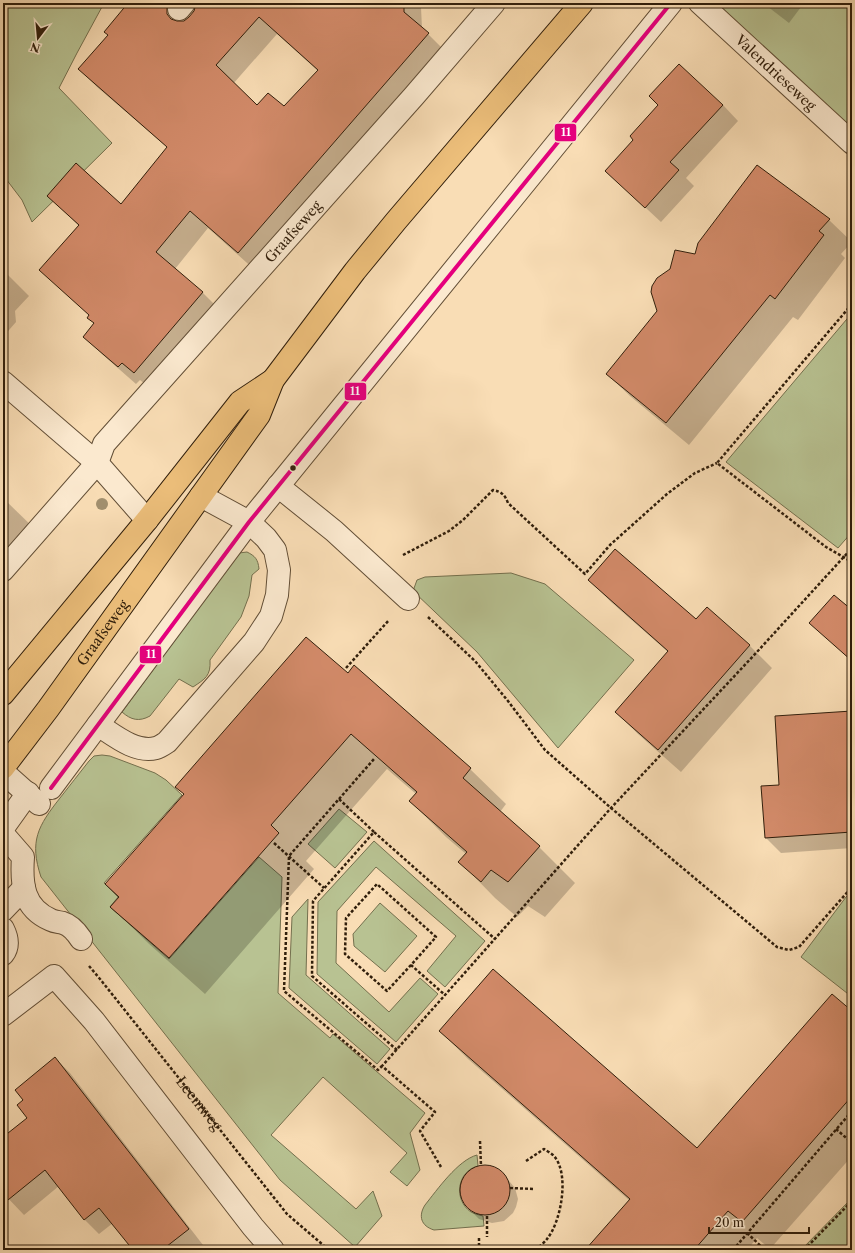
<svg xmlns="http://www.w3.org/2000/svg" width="855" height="1253" viewBox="0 0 855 1253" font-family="'Libre Caslon Text',serif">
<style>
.green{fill:#b8c292;stroke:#74704e}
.shadow{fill:#0003;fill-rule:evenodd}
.building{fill:#d28a69;stroke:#301e0b;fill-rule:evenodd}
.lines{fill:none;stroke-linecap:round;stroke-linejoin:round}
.minor-casing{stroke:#624e36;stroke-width:24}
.major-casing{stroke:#301e0b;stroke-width:24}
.path{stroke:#301e0b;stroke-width:2.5;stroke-dasharray:3 2;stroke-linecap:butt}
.minor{stroke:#fbe9cf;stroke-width:22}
.major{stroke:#ecbe7a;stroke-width:22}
.bus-1-casing{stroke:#fbe9cf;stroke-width:7}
.bus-1{stroke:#e5007d;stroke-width:4}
.tree{fill:#a18f6e}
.bus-dot{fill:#301e0b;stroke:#fbe9cf;stroke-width:1.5}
.labels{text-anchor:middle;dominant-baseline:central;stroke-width:3.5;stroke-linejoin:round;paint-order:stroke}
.street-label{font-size:14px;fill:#301e0b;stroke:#fbe9cf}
.line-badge{stroke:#fbe9cf;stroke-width:1.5}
.badge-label{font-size:11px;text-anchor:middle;font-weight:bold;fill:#fff}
</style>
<rect width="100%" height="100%" fill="#f9ddb5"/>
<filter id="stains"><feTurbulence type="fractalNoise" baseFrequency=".005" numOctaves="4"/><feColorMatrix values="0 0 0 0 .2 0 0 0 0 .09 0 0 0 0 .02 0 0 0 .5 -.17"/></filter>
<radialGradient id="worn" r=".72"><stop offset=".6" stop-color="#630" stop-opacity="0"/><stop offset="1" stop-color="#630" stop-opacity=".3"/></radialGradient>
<g class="green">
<path d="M3,3H107L103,5L77,53L59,88L112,143L32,222L22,200L3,175Z"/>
<path d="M712,3H852V130Z"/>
<path d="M852,313V532L838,548L726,462Z"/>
<path d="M247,552C255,556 258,559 259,569L252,575L249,596L241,617L210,660C211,676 205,679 193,687L179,679L150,716C139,722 131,720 122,712L239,553Z"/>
<path d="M511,573L545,584L634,660L558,748L477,652L413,591L417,580L425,577Z"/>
<path d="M102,755L110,756L155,773L166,780L182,795L104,883L118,897L110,907L169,959L259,857L282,877L278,993L330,1038L333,1034L425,1113L410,1133L420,1170L407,1186L390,1172L407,1153L323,1077L271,1135L356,1209L373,1191L382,1216L355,1247L280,1180L41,877C29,841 38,826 60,798C70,786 79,773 89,761L94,756Z"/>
<path d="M339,809L367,832L335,868L308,844Z"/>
<path d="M374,841L485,941L445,987L427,971L456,936L376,867L337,911L336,963L389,1012L420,978L438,994L396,1042L317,974L318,902Z"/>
<path d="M852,891V997L801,957L846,897Z"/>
<path d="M308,899L306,975L390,1049L377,1064L289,988L292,917Z"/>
<path d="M380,903L417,936L385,972L354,946L353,934Z"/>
<path d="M477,1155L478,1166C457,1171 453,1200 471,1212C475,1214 479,1215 483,1216L484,1226L434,1230C421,1226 418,1216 425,1205C437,1190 458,1160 477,1155Z"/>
<path d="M852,1198V1250H801Z"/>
</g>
<g class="shadow">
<path d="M129,3H134L171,35L205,3H424L421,7L422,28L446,52L256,271L208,228L175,269L203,293L221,311L152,390L140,380L136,384L103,355L85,337L95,324L88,318L90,316L40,270L79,226L48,196L121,205L168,148L97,87L79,69L109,35ZM277,34L318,71L284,108L257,107L233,84Z"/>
<path d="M763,3H804L789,23Z"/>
<path d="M723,105L738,121L686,178L694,186L661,222L606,171Z"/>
<path d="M757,166L829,220L852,242L841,254L845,258L798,320L793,317L689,445L630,396L607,374L658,311Z"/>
<path d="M3,270L29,296L15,311L16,322L3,337Z"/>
<path d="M3,498L39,533L3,573Z"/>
<path d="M589,580L696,621L707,608L750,646L772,668L681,772L638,734L616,712L668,652L611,602Z"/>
<path d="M348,675L470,769L506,804L500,812L539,847L575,883L545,917L528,906L517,917L495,898L460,862L466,854L446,837L410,801L416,794L387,769L306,861L314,869L205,994L148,943L112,907L120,898L106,884Z"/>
<path d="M852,712V848L781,853L766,838L780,786Z"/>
<path d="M852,1013V1156L770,1249L757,1238L747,1250H586L630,1201L468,1059L440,1031L697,1150Z"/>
<path d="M55,1058L70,1073L203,1245L196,1250H134L113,1223L99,1234L84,1219L59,1186L24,1215L3,1193V1139L28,1119L25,1100Z"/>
<path d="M486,1166L493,1167L503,1174L515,1188L518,1199L516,1207L513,1213L504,1221L492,1223L479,1219L466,1206L463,1200L460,1189L462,1182L468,1172L474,1168Z"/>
</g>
<g class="building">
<path d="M128,3H168L167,7V14L171,19L177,21H184L189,17L194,11L196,3H404V12L429,33L238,253L190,211L156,252L203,292L134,373L122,363L118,367L83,337L94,323L87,318L89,315L39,270L79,225L47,196L76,163L121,204L167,147L78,69L108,35L104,32ZM259,17L318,70L284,106L268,93L257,105L216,65Z"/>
<path d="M679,64L723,105L670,162L679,170L645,208L605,171L633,140L630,136L658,105L649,96Z"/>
<path d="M757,165L830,219L819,231L824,235L775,299L770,295L666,423L606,374L657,311L651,292L652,286L657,278L670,269L675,250L695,254L698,243Z"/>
<path d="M615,549L696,619L707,607L750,645L658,750L615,712L668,651L588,580Z"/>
<path d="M834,595L852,610V661L809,623Z"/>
<path d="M306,637L348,673L354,665L471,768L463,778L540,846L508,882L491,870L481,882L458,862L467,852L409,801L417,792L351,734L271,825L279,833L169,958L110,907L119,897L105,884L184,794L175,787Z"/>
<path d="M852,711V832L765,838L761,786L779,785L775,716Z"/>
<path d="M493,969L697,1148L832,994L852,1011V1096L742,1222L728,1211L694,1250H585L630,1199L439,1031Z"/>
<path d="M55,1057L189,1229L162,1250H133L99,1208L84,1220L45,1170L3,1204V1137L27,1118L17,1105L23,1100L15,1090Z"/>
<circle cx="485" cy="1190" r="25"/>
</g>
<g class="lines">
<defs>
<g id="minor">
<path id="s2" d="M700,3L852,143"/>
<path d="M179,9L184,3"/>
<path d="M3,382L97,463L147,520"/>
<path d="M278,486L334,531L408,599"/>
<path id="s3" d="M3,570L97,463L104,444L414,96L494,3"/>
<path d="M98,725C115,736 135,753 156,748C160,747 164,744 167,742L254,642L271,616L277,595L279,570L275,550L266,538L249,522L201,496"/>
<path d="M3,772L39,804"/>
<path d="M51,788L249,522L671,3"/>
<path d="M3,828L28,793"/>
<path d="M3,834L23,857C21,884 23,908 51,920C55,922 59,922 63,923C70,925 77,933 81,939"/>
<path d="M3,910L24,888"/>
<path d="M3,929C7,937 9,946 3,954"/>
<path d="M3,1015L54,976L94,1021L253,1227L273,1250"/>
</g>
<g id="major">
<path d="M3,694L147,520L240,402L273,380"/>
<path id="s4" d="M3,768L48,709L259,415L273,380L355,271L396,221L582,3"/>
</g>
</defs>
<use href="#minor" class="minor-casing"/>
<use href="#major" class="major-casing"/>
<g class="path">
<path d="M852,304L717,463L826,547L852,562"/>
<path d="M403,555L449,531L463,520L493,490C502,492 505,495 508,503L585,574L610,545L667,494L695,473L717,463"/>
<path d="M428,617L475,661L508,701L545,750L611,808L777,947L789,950L799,947L852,887"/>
<path d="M346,668L389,620"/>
<path d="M339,799L374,759"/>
<path d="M374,832L339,799L289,856L284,991L378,1070L382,1066"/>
<path d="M274,843L324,888"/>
<path d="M411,965L387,991L345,954L346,918L377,884L436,937L411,965L445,995"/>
<path id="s1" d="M89,966L100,979L287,1214L322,1244L328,1250"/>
<path d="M397,1050L312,976L313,901L374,832L495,939"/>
<path d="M836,1129L852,1143"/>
<path d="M480,1141L481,1166"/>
<path d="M526,1161L544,1149C547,1151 551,1153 554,1156C570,1174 561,1222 547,1239C544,1243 539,1247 535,1250"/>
<path d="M441,1167L420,1131L435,1112L382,1066L611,808L756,653L852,548"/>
<path d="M510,1188L534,1189"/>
<path d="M487,1216V1237"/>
<path d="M747,1233L765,1250"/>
<path d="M479,1238V1250"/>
<path d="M733,1250L852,1111"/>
<path d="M804,1250L852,1201"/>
</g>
<use href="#minor" class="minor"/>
<use href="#major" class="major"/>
<defs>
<path id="bus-1" d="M51,788L249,522L671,3"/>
</defs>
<use href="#bus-1" class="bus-1-casing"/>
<use href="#bus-1" class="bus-1"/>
</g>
<circle class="tree" cx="102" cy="504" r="6"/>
<circle class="bus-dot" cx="293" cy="468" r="3.5"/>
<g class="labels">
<g class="street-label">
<text stroke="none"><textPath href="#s2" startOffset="103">Valendrieseweg</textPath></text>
<text stroke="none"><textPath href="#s3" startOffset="447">Graafseweg</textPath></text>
<text stroke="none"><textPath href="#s4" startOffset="168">Graafseweg</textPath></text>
<text stroke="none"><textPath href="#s1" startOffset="176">Leemweg</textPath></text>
</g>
</g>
<g class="line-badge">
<rect x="554" y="123" width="23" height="19" rx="4" fill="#e5007d"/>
<rect x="344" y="382" width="23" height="19" rx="4" fill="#e5007d"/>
<rect x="139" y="645" width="23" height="19" rx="4" fill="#e5007d"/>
</g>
<g class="badge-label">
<text x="566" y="136">11</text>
<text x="355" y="395">11</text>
<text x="151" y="658">11</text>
</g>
<rect width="855" height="1253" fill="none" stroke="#f9ddb5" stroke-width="16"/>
<rect x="4" y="4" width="847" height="1245" fill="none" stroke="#301e0b" stroke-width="2"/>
<rect x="8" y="8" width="839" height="1237" fill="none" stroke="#301e0b"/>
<g transform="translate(38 38) rotate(196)" stroke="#fbe9cf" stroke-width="3" paint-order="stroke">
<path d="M0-3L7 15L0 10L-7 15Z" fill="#301e0b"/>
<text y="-6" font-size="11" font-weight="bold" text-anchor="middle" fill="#301e0b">N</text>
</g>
<path d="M709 1227v6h100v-6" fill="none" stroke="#301e0b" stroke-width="2"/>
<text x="715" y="1227" font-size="12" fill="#301e0b" stroke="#fbe9cf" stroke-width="3" paint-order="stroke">20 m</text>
<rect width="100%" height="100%" filter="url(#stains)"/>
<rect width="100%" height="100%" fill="url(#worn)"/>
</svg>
